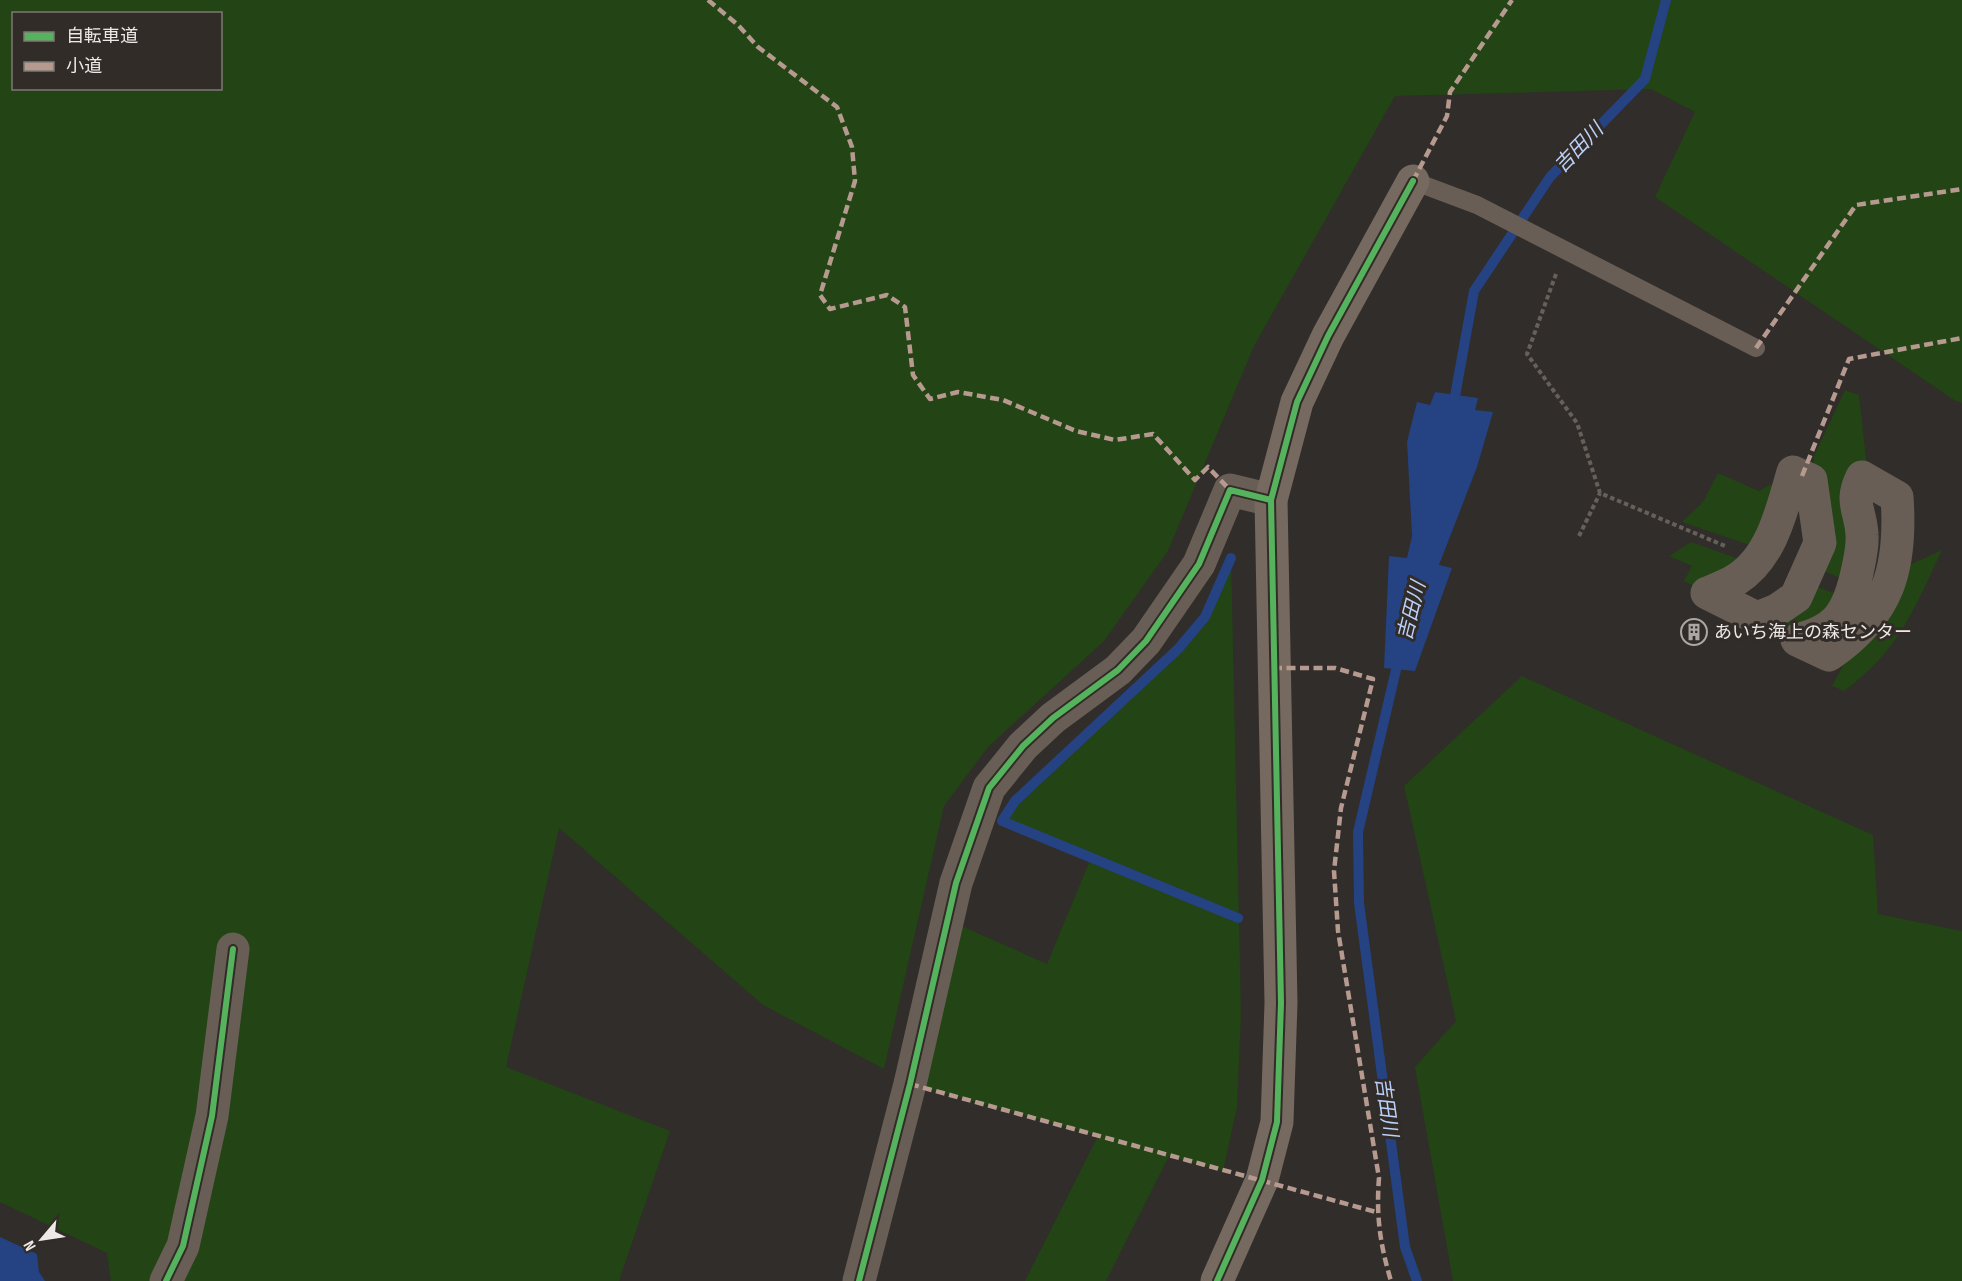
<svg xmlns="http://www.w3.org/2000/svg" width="1962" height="1281" viewBox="0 0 1962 1281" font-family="'Sofia Sans Condensed','Noto Sans JP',sans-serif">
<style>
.green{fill:#234414;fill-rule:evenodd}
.water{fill:#254282}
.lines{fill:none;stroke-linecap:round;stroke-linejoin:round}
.stream{stroke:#254282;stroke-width:10}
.path{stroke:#67605a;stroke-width:4;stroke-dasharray:4.5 3;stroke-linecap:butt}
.lane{stroke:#685e56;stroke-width:18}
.street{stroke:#685e56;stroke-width:33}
.secondary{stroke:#76695f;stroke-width:33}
.quiet{stroke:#b69a8f;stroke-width:4.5;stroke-dasharray:9 4.5;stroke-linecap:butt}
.cycleway-casing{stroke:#322c28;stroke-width:10}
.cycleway{stroke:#56b35d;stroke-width:6}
.labels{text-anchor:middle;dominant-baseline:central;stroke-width:6;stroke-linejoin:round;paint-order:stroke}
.poi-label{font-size:18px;fill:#eee9e7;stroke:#322c28;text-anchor:start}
.water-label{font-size:20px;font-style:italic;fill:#bad0f9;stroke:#322c28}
</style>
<rect width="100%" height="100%" fill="#302d2a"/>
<g class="green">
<path d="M0,0H1962V403L1954,400L1655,197L1695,112L1651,89L1395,96L1254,346L1168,551L1104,641L988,747L944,806L884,1069L763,1005L559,828L506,1067L670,1131L619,1281H111L107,1253L0,1202ZM14,14H220V88H14Z"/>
<path d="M1845,390L1859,395L1867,468L1854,583L1810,566L1814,456Z"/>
<path d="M1793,472L1764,550L1682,522L1703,502L1718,473L1759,491Z"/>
<path d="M1691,542L1753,564L1707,593L1684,581L1692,566L1669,556Z"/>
<path d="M1942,550C1915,608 1898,652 1844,691L1832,686L1894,572Z"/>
<path d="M1231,558L1241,1013L1237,1107L1223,1171L1169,1156L1106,1281H1025L1098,1136L910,1084L948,920L1047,964L1091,858L1002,821L1015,801L1178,649L1205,617Z"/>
<path d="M1804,582L1850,599L1797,640L1757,618Z"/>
<path d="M1522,676L1873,835L1878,914L1962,931V1281H1453L1415,1067L1456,1021L1404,786Z"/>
</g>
<g class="water">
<path d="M1435,392L1478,398L1475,410L1493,412L1477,467L1439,565L1452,568L1415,671L1384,668L1389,556L1407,558L1412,536L1407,442L1417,402L1430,405Z"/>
<path d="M0,1237L37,1254L39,1272L45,1281H0Z"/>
</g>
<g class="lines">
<g class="stream">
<path d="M1453,407L1474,291L1550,177L1645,79L1666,0"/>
<path d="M1231,558L1205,617L1178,649L1015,801L1002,821L1238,918"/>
<path d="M1399,657L1358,832L1359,903L1405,1247L1417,1281"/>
</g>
<g class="path">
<path d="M1556,274L1527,354L1577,423L1600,493L1725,546"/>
<path d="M1579,536L1600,493"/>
</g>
<path class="lane" d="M1413,181L1477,205L1756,348"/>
<g class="street">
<path d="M1793,472L1811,480L1820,543L1796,597L1777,610L1757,618L1707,593C1717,589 1728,585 1737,579C1772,557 1782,509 1793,472Z"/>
<path d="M1862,477L1897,497C1902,568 1889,614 1829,655L1797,640C1836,630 1847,614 1856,577C1859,563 1863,549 1862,535C1861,510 1849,503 1862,477Z"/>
<path d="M166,1281L183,1246L212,1116L233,949"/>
<path d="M859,1281L910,1084L956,883L989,788L1023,746L1053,718L1118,670L1146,641L1199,564L1230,490L1271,500"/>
</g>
<path class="secondary" d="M1217,1281L1262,1180L1277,1122L1281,1003L1271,500L1297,402L1328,336L1413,181"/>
<g class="quiet">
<path d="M708,0L738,25L758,47L837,107L852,147L855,181L820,295L830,309L887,295L905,307L913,375L930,399L958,392L1003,400L1076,431L1115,440L1153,434L1195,480L1208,467L1230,490"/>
<path d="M1413,181L1447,116L1450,92L1512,0"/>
<path d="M1756,348L1856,205L1962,189"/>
<path d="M1802,476L1849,359L1962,338"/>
<path d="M1273,668H1335L1373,679L1341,808L1334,871L1338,931L1379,1178C1376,1216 1380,1244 1391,1281"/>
<path d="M910,1084L1376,1212"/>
</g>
<defs>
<g id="cycleway">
<path d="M166,1281L183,1246L212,1116L233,949"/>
<path d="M859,1281L910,1084L956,883L989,788L1023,746L1053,718L1118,670L1146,641L1199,564L1230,490L1271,500"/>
<path d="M1217,1281L1262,1180L1277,1122L1281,1003L1271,500L1297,402L1328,336L1413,181"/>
</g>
</defs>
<use href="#cycleway" class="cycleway-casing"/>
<use href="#cycleway" class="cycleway"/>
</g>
<defs>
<symbol id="building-ring" viewBox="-11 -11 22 22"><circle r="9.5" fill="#322c28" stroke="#aca7a5" stroke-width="1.5"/><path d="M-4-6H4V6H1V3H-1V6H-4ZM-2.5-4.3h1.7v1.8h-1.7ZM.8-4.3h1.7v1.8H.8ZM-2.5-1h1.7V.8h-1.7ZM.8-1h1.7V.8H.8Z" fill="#aca7a5"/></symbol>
</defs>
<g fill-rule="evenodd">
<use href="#building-ring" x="1679" y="617" width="30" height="30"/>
</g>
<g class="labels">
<g class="poi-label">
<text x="1714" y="632">あいち海上の森センター</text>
</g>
<g class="water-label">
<text transform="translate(1579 148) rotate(-46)">吉田川</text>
<text transform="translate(1412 611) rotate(-76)">吉田川</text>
<text transform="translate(1386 1107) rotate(82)">吉田川</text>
</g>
</g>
<rect x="12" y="12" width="210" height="78" fill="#322c28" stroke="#7d7874" stroke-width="1.5"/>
<rect x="24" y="32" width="30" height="9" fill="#56b35d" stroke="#7d7874" stroke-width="1.5"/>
<text x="66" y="42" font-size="18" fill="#eee9e7">自転車道</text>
<rect x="24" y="62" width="30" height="9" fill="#b69a8f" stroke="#7d7874" stroke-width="1.5"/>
<text x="66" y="72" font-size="18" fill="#eee9e7">小道</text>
<g transform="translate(42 1239) rotate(241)" stroke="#322c28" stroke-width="4.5" paint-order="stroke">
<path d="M0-4.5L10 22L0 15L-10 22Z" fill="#eee9e7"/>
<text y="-9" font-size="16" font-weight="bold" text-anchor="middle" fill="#eee9e7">N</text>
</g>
</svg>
